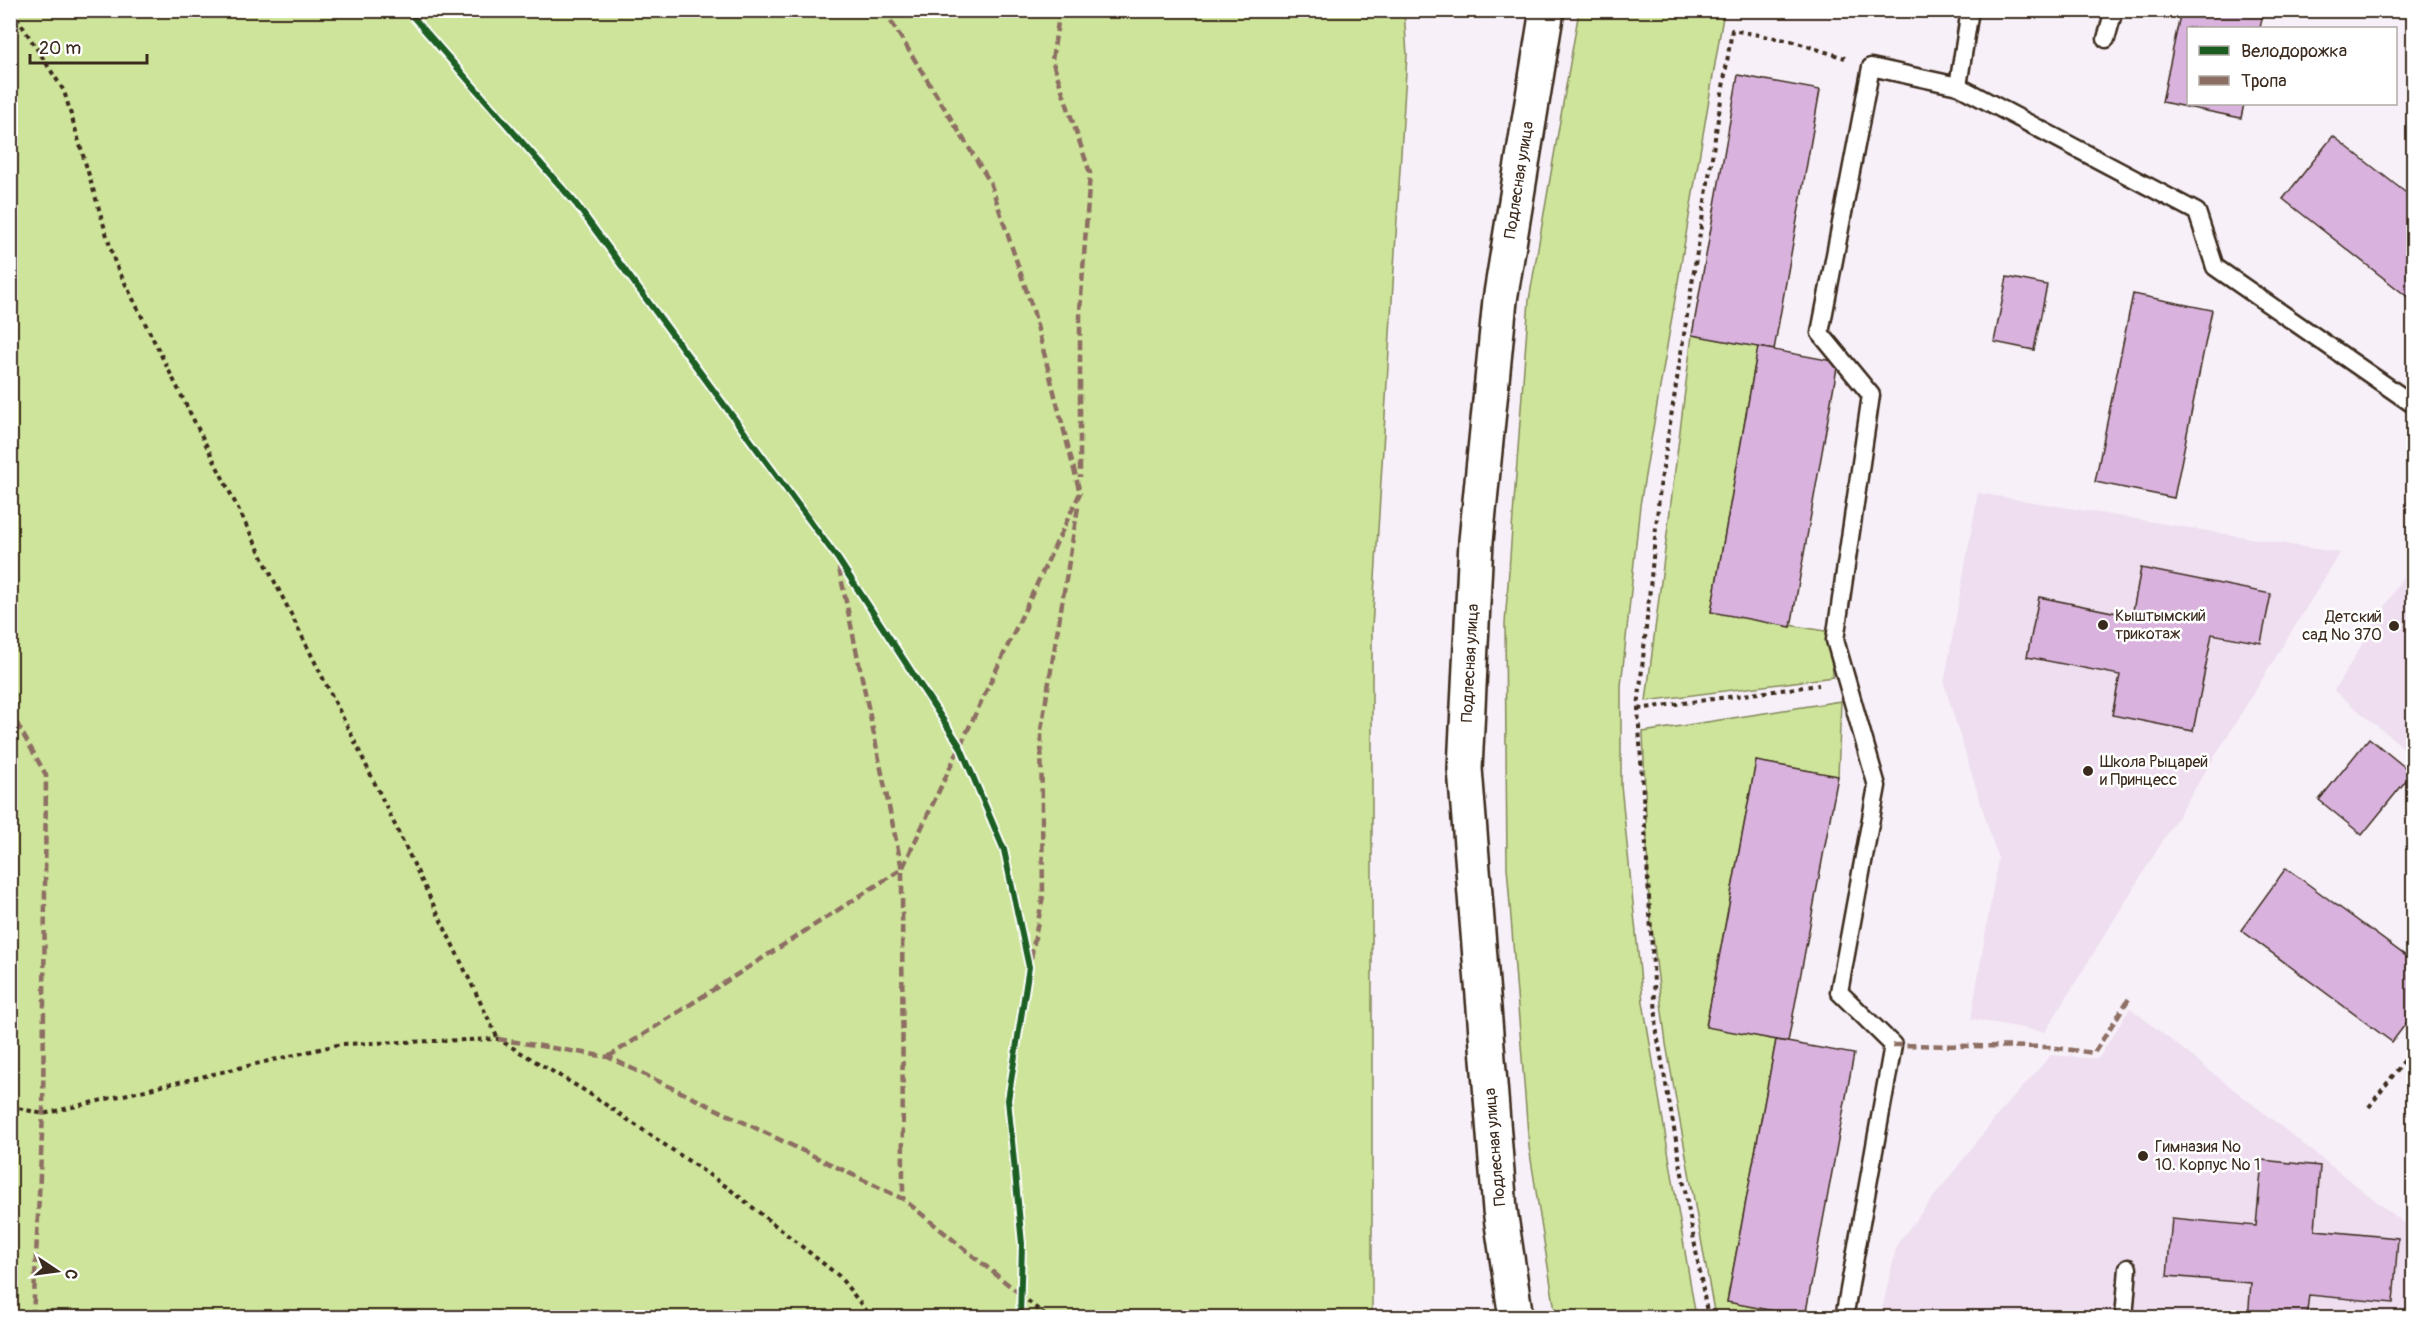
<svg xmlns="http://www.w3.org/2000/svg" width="2424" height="1328" viewBox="0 0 2424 1328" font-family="Pangolin,sans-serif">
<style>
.built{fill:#eedef0}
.green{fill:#cde49a;stroke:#84875c;stroke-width:1.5}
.building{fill:#d9b3dd;stroke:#3b2a1e;stroke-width:1.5}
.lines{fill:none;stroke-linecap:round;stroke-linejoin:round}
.lane-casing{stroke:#3b2a1e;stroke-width:21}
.secondary-casing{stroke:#3b2a1e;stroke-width:38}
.path{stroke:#3b2a1e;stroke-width:4;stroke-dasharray:4.5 4.5;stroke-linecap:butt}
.lane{stroke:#fff;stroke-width:16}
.secondary{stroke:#fff;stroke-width:33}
.quiet{stroke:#8d6e63;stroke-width:4.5;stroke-dasharray:9 4.5;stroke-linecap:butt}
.cycleway-casing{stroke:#fff;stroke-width:10}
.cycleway{stroke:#1b5e20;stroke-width:6}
.poi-dot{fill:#3b2a1e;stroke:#fff;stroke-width:2}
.labels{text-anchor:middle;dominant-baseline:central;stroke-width:5;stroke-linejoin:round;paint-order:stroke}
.street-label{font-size:16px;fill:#3b2a1e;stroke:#fff}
.poi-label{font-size:16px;fill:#3b2a1e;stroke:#fff;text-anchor:start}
</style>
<rect width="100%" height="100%" fill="#f7f0f8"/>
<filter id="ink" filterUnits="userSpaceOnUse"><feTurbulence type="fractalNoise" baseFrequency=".0167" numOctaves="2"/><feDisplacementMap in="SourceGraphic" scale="12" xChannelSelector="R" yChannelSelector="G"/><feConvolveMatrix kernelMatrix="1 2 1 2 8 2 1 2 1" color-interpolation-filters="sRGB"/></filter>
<g filter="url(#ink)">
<g class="built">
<path d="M1978,493L2340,553L2045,1032L1971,1019L1998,859L1944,684Z"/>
<path d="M2413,560V755L2334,691Z"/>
<path d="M2130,1008L2413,1230V1317L1880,1318L1897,1244L1997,1116L2051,1055L2098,1059Z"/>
</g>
<g class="green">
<path d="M10,11H1404L1407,55L1372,628V1317H11Z"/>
<path d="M1579,11H1724L1640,505L1621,686V785L1643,1002L1696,1317H1556L1529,1147L1507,867L1505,624L1529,300Z"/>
<path d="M1692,335L1758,347L1711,612L1831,632L1833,677L1646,701Z"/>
<path d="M1841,701L1838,776L1756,761L1706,1026L1776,1040L1727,1302L1805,1317H1715L1666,1044L1649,904L1643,732Z"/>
</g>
<g class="building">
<path d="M2181,10H2264L2260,28H2188V104H2244L2241,118L2162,102Z"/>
<path d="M1738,75L1820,90L1774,350L1692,335Z"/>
<path d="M2333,136L2414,199V302L2283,199Z"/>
<path d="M2007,277L2047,285L2034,350L1994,342Z"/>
<path d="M2133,294L2212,310L2174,498L2095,482Z"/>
<path d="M1758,347L1838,362L1791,627L1711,612Z"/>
<path d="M2141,568L2271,594L2261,643L2212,634L2193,731L2112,715L2120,675L2027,657L2039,597L2132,616Z"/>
<path d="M2369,738L2412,773L2362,835L2319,800Z"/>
<path d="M1756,761L1838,776L1788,1042L1706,1027Z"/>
<path d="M2286,868L2414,962V1013L2392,1042L2241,930Z"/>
<path d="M1776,1040L1854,1054L1805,1317L1727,1302Z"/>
<path d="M2262,1160L2320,1166L2315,1230L2398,1238L2393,1303L2309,1295L2306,1318H2248L2251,1283L2167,1276L2172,1218L2256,1226Z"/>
</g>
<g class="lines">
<defs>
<g id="lane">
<path d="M2106,39L2114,10"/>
<path d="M1958,86L1970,10"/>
<path d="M1844,1318L1893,1045L1839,992L1877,786L1835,640L1871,395L1820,333L1871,67L1958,86L2197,212L2215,267L2414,405"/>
<path d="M2124,1318L2128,1268"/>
</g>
<path id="secondary" d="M1516,1318L1500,1210L1465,769L1476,541L1500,300L1547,10"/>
</defs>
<use href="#lane" class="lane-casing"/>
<use href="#secondary" class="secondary-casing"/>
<g class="path">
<path d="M12,10L64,91L115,263L353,738L498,1039"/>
<path d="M1638,709L1819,685"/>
<path d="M10,1106L43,1114L341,1044L498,1039L587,1092L727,1187L839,1276L872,1318"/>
<path d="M2369,1107L2414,1048"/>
<path d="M1021,1295L1048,1318"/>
<path d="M1020,1318L1022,1244L1008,1100L1029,967"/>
<path d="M1708,1318L1657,1034L1638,709L1660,487L1732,30L1791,41L1845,58"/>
</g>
<use href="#lane" class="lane"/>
<use href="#secondary" class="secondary"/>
<g class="quiet">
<path d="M1060,10L1052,60L1090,173L1080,311V477"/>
<path d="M839,568L902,869L903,1199"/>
<path d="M10,711L46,775L43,1114L33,1318"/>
<path d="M1031,958L1043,896L1041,730L1078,507"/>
<path d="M498,1039L608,1057L903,1199L1020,1294"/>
<path d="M1893,1045L2049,1047L2094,1053L2130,997"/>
<path d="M608,1057L902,869L1080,493L1033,310L990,182L884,10"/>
</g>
<defs>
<path id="cycleway" d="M407,10L576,204L838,559L960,746L1004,850L1029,967L1008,1100L1022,1244L1020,1318"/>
</defs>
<use href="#cycleway" class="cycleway-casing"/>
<use href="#cycleway" class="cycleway"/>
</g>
</g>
<g class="poi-dot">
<circle cx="2103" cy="625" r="6"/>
<circle cx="2394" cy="626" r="6"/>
<circle cx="2088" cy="771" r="6"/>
<circle cx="2143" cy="1156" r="6"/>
</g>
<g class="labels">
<g class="street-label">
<text transform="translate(1519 180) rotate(-81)">Подлесная улица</text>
<text transform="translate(1470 663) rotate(-87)">Подлесная улица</text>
<text transform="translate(1495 1147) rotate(-95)">Подлесная улица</text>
</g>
<g class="poi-label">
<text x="2115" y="616">Кыштымский<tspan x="2115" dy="18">трикотаж</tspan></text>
<text x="2382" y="617" text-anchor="end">Детский<tspan x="2382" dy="18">сад № 370</tspan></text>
<text x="2100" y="762">Школа Рыцарей<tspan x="2100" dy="18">и Принцесс</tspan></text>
<text x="2155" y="1147">Гимназия №<tspan x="2155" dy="18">10. Корпус № 1</tspan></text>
</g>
</g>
<rect width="2424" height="1328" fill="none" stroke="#fff" stroke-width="36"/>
<rect x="18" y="18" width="2388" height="1292" fill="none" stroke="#3b2a1e" stroke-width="2" filter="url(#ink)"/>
<rect x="2187" y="27" width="210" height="78" fill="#ffffff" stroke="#b1aaa5" stroke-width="1.5"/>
<rect x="2199" y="46" width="30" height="9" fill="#1b5e20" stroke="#b1aaa5" stroke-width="1.5"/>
<text x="2241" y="57" font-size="18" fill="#3b2a1e">Велодорожка</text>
<rect x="2199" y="76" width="30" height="9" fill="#8d6e63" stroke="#b1aaa5" stroke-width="1.5"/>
<text x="2241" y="87" font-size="18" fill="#3b2a1e">Тропа</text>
<g transform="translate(57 1271) rotate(103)" stroke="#ffffff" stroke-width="4.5" paint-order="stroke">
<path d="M0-4.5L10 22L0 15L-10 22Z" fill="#3b2a1e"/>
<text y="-9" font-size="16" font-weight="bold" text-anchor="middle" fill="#3b2a1e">С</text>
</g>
<path d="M30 54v9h117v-9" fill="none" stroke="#3b2a1e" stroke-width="3"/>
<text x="39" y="54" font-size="18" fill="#3b2a1e" stroke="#ffffff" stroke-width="4.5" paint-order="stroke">20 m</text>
</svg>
